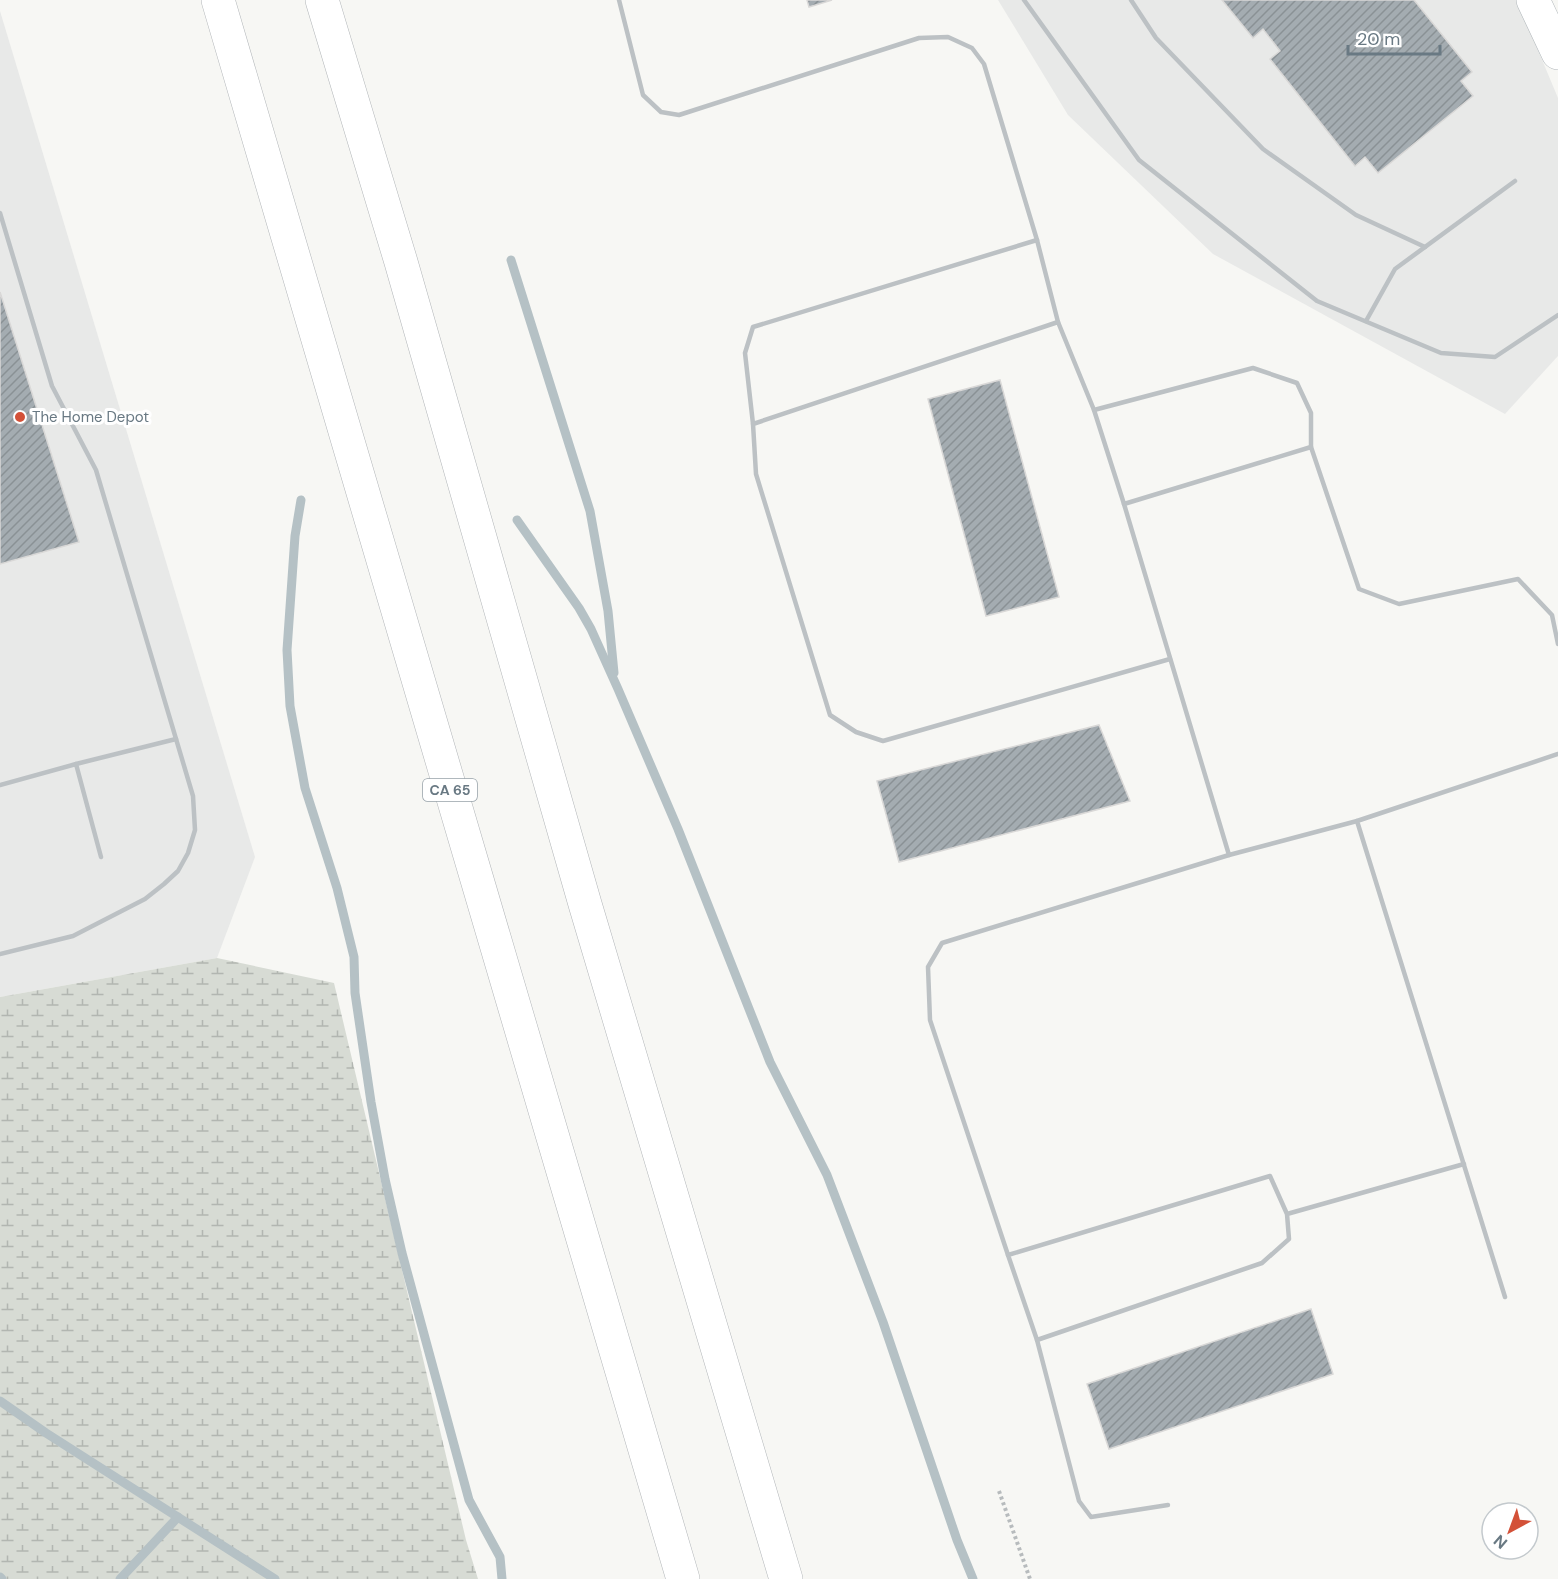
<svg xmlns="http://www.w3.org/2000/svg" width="1558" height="1579" viewBox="0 0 1558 1579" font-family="'DM Sans',sans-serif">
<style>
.built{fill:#e8e9e8}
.wetland{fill:url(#wetland-marsh)}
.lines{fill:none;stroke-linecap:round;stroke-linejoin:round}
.stream{stroke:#b5c1c5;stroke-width:9}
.building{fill:url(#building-hatch);stroke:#d9d8d7;stroke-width:1.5}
.secondary-casing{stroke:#b1b7bb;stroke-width:34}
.highway-casing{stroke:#b2b6b9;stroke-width:34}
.path{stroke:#b7bbbd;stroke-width:4;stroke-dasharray:3 3;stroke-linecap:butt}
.lane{stroke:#bcc1c4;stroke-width:4.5}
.secondary{stroke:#fff;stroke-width:33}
.highway{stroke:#fff;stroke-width:33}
.poi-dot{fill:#d35138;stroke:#fff;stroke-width:2}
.labels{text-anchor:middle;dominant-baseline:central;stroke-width:6;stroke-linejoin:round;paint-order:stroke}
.shield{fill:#fff;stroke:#96a1a8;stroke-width:1.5}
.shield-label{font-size:14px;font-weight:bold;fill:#697983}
.poi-label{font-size:15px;fill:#697983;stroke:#fff;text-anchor:start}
</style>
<defs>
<pattern id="wetland-marsh" width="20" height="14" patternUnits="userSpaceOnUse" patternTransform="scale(1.5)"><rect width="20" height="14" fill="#d7dbd4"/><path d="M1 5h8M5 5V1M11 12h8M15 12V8" fill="none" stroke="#b2b6b1"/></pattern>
<pattern id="building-hatch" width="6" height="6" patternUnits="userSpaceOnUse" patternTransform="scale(1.5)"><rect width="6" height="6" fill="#a4acb1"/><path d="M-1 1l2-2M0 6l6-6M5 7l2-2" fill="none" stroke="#8a9195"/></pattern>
</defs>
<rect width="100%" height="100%" fill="#f7f7f4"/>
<g class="built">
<path d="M998,0H1517L1558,98V356L1505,414L1213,254L1068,115Z"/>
<path d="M0,11L255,857L217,958L0,997Z"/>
</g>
<path class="wetland" d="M217,958L334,983L466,1540L478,1579H0V997Z"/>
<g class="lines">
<g class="stream">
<path d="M511,260L590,511L608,611L614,673"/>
<path d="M301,500L295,536L287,650L290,706L305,788L337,888L354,957L355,993L371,1102L385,1179L402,1253L469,1500L500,1557L502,1579"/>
<path d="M517,520L579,608L591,629L618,689L678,829L770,1062L827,1175L883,1322L957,1540L973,1579"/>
<path d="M0,1401L46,1433L275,1579"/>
<path d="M0,1577L2,1579"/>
<path d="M120,1579L178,1517"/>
</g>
</g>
<g class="building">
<path d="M807,0H832L809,7Z"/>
<path d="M1222,0H1414L1472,72L1461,81L1473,96L1378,173L1365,157L1355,166L1270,59L1280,51L1263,29L1253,38Z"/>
<path d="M0,292L79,542L0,564Z"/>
<path d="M1000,380L1059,597L986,616L928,399Z"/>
<path d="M1099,725L1130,801L899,862L877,781Z"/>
<path d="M1311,1309L1333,1374L1109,1449L1087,1384Z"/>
</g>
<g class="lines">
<defs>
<path id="secondary" d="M1533,0L1558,53"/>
<g id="highway">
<path d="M218,0L683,1579"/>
<path d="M322,0L401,262L585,904L786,1579"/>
</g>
</defs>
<use href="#secondary" class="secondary-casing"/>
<use href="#highway" class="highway-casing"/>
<path class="path" d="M999,1491L1030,1579"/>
<g class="lane">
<path d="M619,0L643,95L661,112L679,115L919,38L948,37L972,48L984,64L1037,240"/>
<path d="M1024,0L1139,160L1317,301L1441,353L1495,357L1558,315"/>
<path d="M1131,0L1156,38L1263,149L1356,215L1425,247"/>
<path d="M0,213L52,386L96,470L193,796L195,830L188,853L178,871L164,884L145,899L73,936L0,954"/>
<path d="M1366,321L1395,269L1515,181"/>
<path d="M1094,410L1253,368L1297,383L1311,413V447"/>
<path d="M753,424L745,353L753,327L1037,240L1058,322"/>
<path d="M1124,504L1094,410L1058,322L753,424L756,474L830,715L856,732L883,741L1170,659"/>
<path d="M76,764L176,739"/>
<path d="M0,785L76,764L101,857"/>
<path d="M1357,821L1229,855L1124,504L1311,447L1359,589L1399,604L1518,579L1552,615L1558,644"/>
<path d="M1287,1214L1270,1176L1008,1255L1037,1340L1262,1263L1289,1239L1287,1214L1464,1164"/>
<path d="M1008,1255L930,1020L928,967L942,943L1229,855"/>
<path d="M1505,1297L1357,821L1558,754"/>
<path d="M1037,1340L1079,1501L1091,1517L1168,1505"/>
</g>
<use href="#secondary" class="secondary"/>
<use href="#highway" class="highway"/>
</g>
<circle class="poi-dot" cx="20" cy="417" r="6"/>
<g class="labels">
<rect class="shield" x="423" y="779" width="54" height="22" rx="4.5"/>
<g class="shield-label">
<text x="450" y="790">CA 65</text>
</g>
<g class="poi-label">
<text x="32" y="417">The Home Depot</text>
</g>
</g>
<g transform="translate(1510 1531) rotate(221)"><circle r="28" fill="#ffffff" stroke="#c3c9cd" stroke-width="1.5"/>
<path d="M0-4.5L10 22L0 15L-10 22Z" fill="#d35138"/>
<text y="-9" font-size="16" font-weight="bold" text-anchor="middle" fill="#697983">N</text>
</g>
<path d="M1348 45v9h92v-9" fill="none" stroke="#697983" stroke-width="3"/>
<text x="1357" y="45" font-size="18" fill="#697983" stroke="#ffffff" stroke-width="4.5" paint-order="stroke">20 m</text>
</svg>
